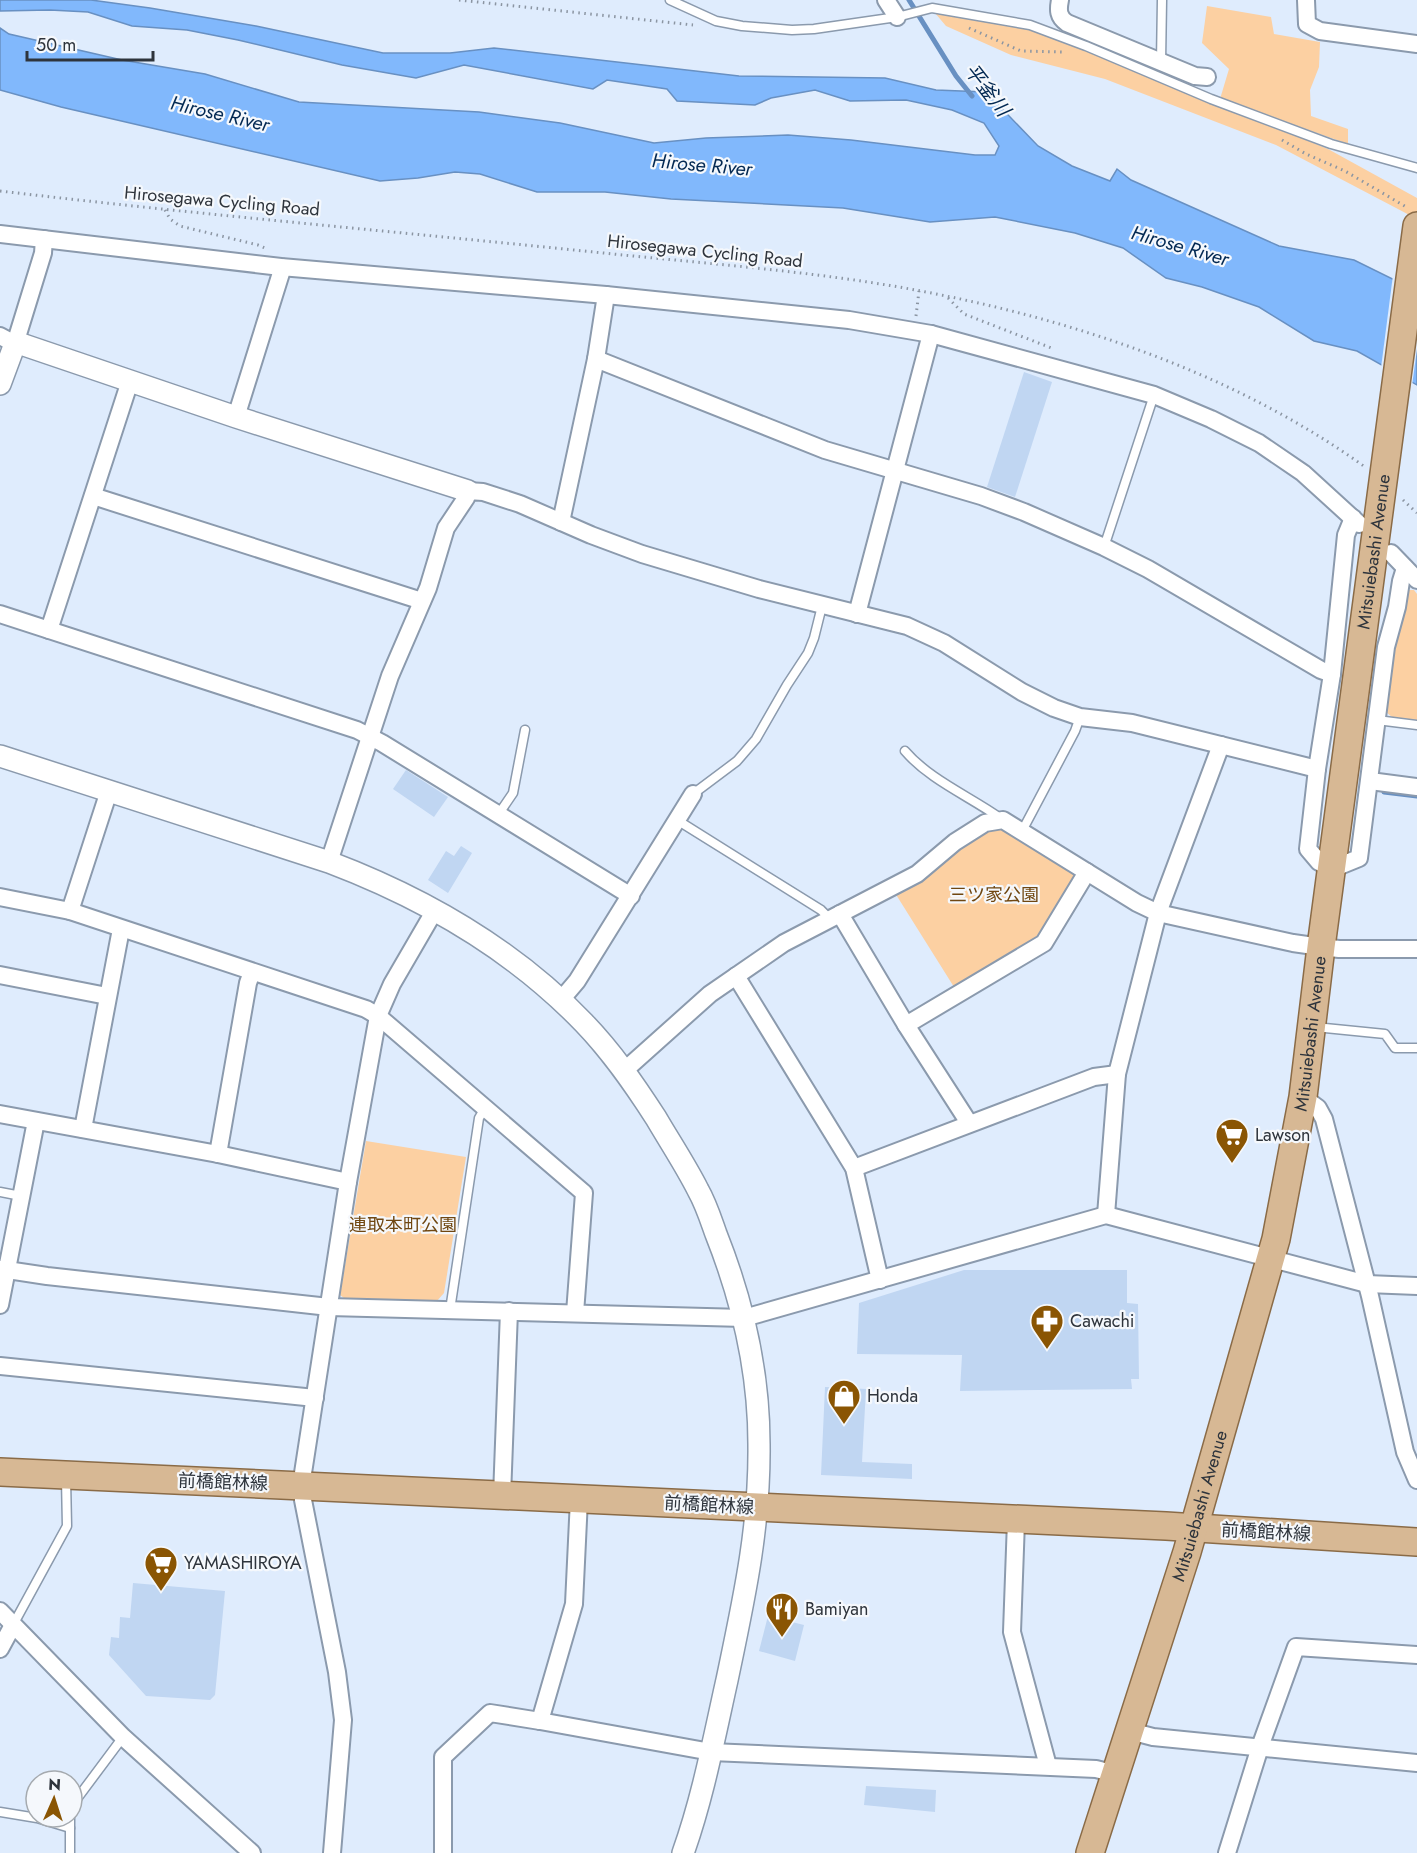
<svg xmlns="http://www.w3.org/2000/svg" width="1417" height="1853" viewBox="0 0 1417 1853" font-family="Jost,'Noto Sans JP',sans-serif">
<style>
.green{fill:#fcd0a2}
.water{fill:#81b8fc;stroke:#6890c2;stroke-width:1.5}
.pier{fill:#dfecfd}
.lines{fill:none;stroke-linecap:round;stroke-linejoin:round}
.stream{stroke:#6890c2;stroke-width:5}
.building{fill:#c0d6f2}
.service-casing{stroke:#8b9aad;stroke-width:11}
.minor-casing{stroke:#8b9aad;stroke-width:20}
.tertiary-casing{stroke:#8b9aad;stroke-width:24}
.primary-casing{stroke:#8a6b47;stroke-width:30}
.path{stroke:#8b95a2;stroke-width:3;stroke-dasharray:1.5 4.5;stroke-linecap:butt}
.service{stroke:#fff;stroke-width:8}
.minor{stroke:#fff;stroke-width:16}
.tertiary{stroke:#fff;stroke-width:21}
.primary{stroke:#d7b894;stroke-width:27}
.labels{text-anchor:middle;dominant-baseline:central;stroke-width:4.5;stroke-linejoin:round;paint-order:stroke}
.street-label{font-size:18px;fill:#2e343c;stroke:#f5f8fc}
.park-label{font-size:18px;fill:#704711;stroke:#f5f8fc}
.poi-label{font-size:18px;fill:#2e343c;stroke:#f5f8fc;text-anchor:start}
.water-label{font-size:20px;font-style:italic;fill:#032953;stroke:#f5f8fc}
</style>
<rect width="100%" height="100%" fill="#dfecfd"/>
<g class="green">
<path d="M1207,6L1271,17L1274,34L1320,42L1319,67L1310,90L1311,116L1348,129V144L1220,99L1229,69L1202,43Z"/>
<path d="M935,13L1023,28L1067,41L1328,149L1417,198V219L1276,145L1105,79L1011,55L946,26Z"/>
<path d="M1408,590H1414L1417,594V720L1392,717L1386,712L1395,643L1405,612Z"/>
<path d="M990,829H1001L1073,871L1074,880L1039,935L954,987L895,893L921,882L949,857Z"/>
<path d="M366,1141L466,1157L444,1293L436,1302L344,1298L340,1295Z"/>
</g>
<path class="water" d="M0,0H91L150,8L256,26L383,53H450L494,48L739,76L885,78L936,90L986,92L1038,146L1072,166L1110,181L1117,169L1131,180L1279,246L1354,260L1417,291V385L1357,351L1314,341L1259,307L1202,287L1166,278L1123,248L1075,233L995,217L930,222L843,208L671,199L605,192H537L480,174L455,172L418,178L380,181L61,107L0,90V28L9,34L122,60L205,74L299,102L479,112L560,123L654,143L706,138L788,135L851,140L975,155H995L999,146L984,123L952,110L906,100L850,101L815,90L771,98L755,105L677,101L667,89L607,80L593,89L464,65L416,78L342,65L238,40L187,30L132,26L88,12L50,10L0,11Z"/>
<path class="pier" d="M1393,275L1417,287V349L1412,386L1381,368Z"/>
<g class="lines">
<g class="stream">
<path d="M909,0L956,76L972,96"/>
<path d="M1384,792L1417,796"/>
</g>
</g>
<g class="building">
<path d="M1024,372L1052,382L1015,497L987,487Z"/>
<path d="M406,770L448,797L434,817L393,789Z"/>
<path d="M461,846L472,853L448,893L428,880L446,851L454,856Z"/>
<path d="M964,1270H1127V1303L1138,1304L1139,1379H1131L1132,1389L960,1391L962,1355L857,1354L859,1303Z"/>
<path d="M825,1387L866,1389L862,1462L912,1464V1479L821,1475Z"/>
<path d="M133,1583L225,1591L215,1695L210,1700L146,1696L109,1655L111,1637L119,1638L120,1617L130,1618Z"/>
<path d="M768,1616L804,1625L795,1661L759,1651Z"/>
<path d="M866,1786L936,1790L935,1812L864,1805Z"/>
</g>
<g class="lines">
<defs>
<g id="service">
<path d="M670,0L716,21L742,26L792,30L814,29L897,17L932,8L1030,25L1086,46L1211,99L1331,144L1417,168"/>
<path d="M1161,62L1162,0"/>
<path d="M1104,547L1154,395"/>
<path d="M1377,720L1417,725"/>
<path d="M905,751C930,780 969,796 1000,818"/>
<path d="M693,794L737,761L756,739L787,685L808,653L814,638L822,606"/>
<path d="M498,815L513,793L525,730"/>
<path d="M677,820L821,910L830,919"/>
<path d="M1021,833L1075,731L1080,717"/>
<path d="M1315,1027L1385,1034L1395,1048H1417"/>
<path d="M0,1192L21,1196"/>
<path d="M450,1310L479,1118L485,1108"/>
<path d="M13,1625L67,1526L66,1479"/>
<path d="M72,1810L76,1800L123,1737"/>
<path d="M0,1812L37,1818L70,1828"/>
<path d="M70,1817V1853"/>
</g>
<g id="minor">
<path d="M886,0L897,17"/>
<path d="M1060,0C1058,10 1058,17 1067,23L1195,76L1207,77"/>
<path d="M1306,0L1307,24L1320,31L1417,44"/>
<path d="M0,234L281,267L606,295L849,320L931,334L1154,395L1211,419L1259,443L1303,473L1359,524"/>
<path d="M0,336L15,344L43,253L44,239"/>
<path d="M596,359L825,450L981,496L1024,512L1104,547L1148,569L1321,670L1332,674"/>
<path d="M236,417L281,273V267"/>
<path d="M93,496L422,601"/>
<path d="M1353,518L1346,535L1332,674L1317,769L1308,849L1319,862L1332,869L1359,858L1386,647L1397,607L1401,581L1405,568"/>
<path d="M561,522L596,359L606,295"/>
<path d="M1391,553L1417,580"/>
<path d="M0,614L357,730L382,743L631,896"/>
<path d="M857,614L931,334"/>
<path d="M49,630L130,381"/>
<path d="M1370,781L1417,787"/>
<path d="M329,862L390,676L428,588L446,528L466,498L468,491L483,492L520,504L591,535L642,554L759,589L907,626L944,643L1022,692L1054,708L1080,717L1132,723L1317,769"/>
<path d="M0,897L70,911L366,1009L378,1016L584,1193L575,1313"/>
<path d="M70,911L109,791"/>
<path d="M840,914L906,1025L969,1123"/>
<path d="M0,975L107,996"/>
<path d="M736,976L854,1168L880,1280"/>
<path d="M560,1001L577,981L693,794"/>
<path d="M906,1025L1044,943L1087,872"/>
<path d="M625,1070L710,994L784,943L917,874L955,842L985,823L1003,820L1137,903L1158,913L1293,943L1321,947L1339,949H1417"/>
<path d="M1303,1097L1318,1108L1324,1119L1370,1296L1405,1452L1417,1480"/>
<path d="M0,1114L218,1154L348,1182"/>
<path d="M83,1129L121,929"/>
<path d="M218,1154L248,983L252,972"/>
<path d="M854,1168L1094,1077L1117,1074"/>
<path d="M1106,1215L1117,1074L1158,913L1221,745"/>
<path d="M0,1269L47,1276L329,1307L744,1318L1106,1215L1367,1284L1417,1286"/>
<path d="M0,1305L36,1121"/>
<path d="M0,1366L315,1398"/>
<path d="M502,1496L509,1311"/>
<path d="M579,1499L574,1604L540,1721L711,1752L1096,1769L1116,1774"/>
<path d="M1016,1521L1012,1632L1048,1766"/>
<path d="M0,1611L123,1737L252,1853"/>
<path d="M0,1649L13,1625"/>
<path d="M1130,1731L1153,1737L1417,1763"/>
<path d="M332,1853L343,1720L337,1672L303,1500V1473L348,1182L378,1016L392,984L435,910"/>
<path d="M443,1853V1757L490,1713L540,1721"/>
<path d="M1227,1853L1260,1747L1296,1647L1417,1655"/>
</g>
<g id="tertiary">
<path d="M0,384L13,349L15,344H21L236,417L468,491"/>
<path d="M0,756L329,862C424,898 513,949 584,1023C612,1052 634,1084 656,1118C670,1142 686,1166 698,1190C706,1204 711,1220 716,1234C743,1302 759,1371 759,1444C760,1527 744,1599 727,1680C714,1738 703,1797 683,1853"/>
</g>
<g id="primary">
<path d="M0,1472L1166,1526L1417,1542"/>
<path id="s1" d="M1090,1853L1187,1552L1276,1239L1303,1097L1321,947L1417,226"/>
</g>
</defs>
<use href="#service" class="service-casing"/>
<use href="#minor" class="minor-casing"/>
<use href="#tertiary" class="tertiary-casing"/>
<use href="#primary" class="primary-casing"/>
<g class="path">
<path d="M459,0L693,25"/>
<path d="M969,28L1021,51L1063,52"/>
<path d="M1282,140L1306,154L1345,171L1408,208"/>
<path d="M0,191C194,214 389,231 584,251C687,262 791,269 893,286C1057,314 1229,369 1365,467"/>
<path d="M165,210L170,219L180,226L258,245L265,248"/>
<path d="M948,298L964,314L1054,349"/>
<path d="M916,316L919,291"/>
<path d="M1403,500L1417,513"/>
</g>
<use href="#service" class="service"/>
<use href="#minor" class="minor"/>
<use href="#tertiary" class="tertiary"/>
<use href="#primary" class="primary"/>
</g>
<defs>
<symbol id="supermarket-pin" viewBox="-11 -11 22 30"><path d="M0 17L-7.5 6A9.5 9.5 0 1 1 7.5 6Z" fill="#8a5503" stroke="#f5f8fc"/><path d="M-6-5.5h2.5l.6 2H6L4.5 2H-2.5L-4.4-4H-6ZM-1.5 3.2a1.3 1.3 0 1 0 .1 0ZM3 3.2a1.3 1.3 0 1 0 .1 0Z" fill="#fff"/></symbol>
<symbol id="pharmacy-pin" viewBox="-11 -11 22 30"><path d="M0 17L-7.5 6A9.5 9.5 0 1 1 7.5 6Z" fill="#8a5503" stroke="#f5f8fc"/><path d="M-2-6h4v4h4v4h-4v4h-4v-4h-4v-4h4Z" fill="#fff"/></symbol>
<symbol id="shop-pin" viewBox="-11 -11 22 30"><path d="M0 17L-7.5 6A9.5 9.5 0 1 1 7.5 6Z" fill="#8a5503" stroke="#f5f8fc"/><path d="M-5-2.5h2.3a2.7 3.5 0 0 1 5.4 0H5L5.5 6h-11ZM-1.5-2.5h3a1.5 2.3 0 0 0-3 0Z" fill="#fff"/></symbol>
<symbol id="restaurant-pin" viewBox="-11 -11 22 30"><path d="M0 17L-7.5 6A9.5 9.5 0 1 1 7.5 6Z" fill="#8a5503" stroke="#f5f8fc"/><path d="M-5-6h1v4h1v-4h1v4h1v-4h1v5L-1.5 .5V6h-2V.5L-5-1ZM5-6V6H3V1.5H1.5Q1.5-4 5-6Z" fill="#fff"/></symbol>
</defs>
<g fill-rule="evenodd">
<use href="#supermarket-pin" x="1213" y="1116" width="38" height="52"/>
<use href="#pharmacy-pin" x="1028" y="1302" width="38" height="52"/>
<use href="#shop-pin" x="825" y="1377" width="38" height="52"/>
<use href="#supermarket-pin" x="142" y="1544" width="38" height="52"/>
<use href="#restaurant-pin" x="763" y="1590" width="38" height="52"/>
</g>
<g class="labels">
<g class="street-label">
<text transform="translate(222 201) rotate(5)">Hirosegawa Cycling Road</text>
<text transform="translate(705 251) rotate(6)">Hirosegawa Cycling Road</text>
<text stroke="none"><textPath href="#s1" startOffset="1336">Mitsuiebashi Avenue</textPath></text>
<text stroke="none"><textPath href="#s1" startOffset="850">Mitsuiebashi Avenue</textPath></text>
<text transform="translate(223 1482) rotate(2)">前橋館林線</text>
<text transform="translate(709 1505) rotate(3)">前橋館林線</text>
<text stroke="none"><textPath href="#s1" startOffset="364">Mitsuiebashi Avenue</textPath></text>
<text transform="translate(1266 1532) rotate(3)">前橋館林線</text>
</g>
<g class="park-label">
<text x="994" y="895">三ツ家公園</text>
<text x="403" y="1225">連取本町公園</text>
</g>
<g class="poi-label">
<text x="1255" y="1135">Lawson</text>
<text x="1070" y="1321">Cawachi</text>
<text x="867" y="1396">Honda</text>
<text x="184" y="1563">YAMASHIROYA</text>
<text x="805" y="1609">Bamiyan</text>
</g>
<g class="water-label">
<text transform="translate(987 90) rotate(52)">平釜川</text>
<text transform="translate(220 114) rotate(13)">Hirose River</text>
<text transform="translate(702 165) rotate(5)">Hirose River</text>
<text transform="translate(1180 246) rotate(16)">Hirose River</text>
</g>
</g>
<g transform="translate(54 1799) rotate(3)"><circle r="28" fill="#f5f8fc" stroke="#a5aaaf" stroke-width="1.5"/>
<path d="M0-4.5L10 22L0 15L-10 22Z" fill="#8a5503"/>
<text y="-9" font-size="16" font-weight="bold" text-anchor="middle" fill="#2e343c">N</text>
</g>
<path d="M27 51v9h126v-9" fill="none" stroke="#2e343c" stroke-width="3"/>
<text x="36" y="51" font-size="18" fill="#2e343c" stroke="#f5f8fc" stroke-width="4.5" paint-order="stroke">50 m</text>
</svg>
